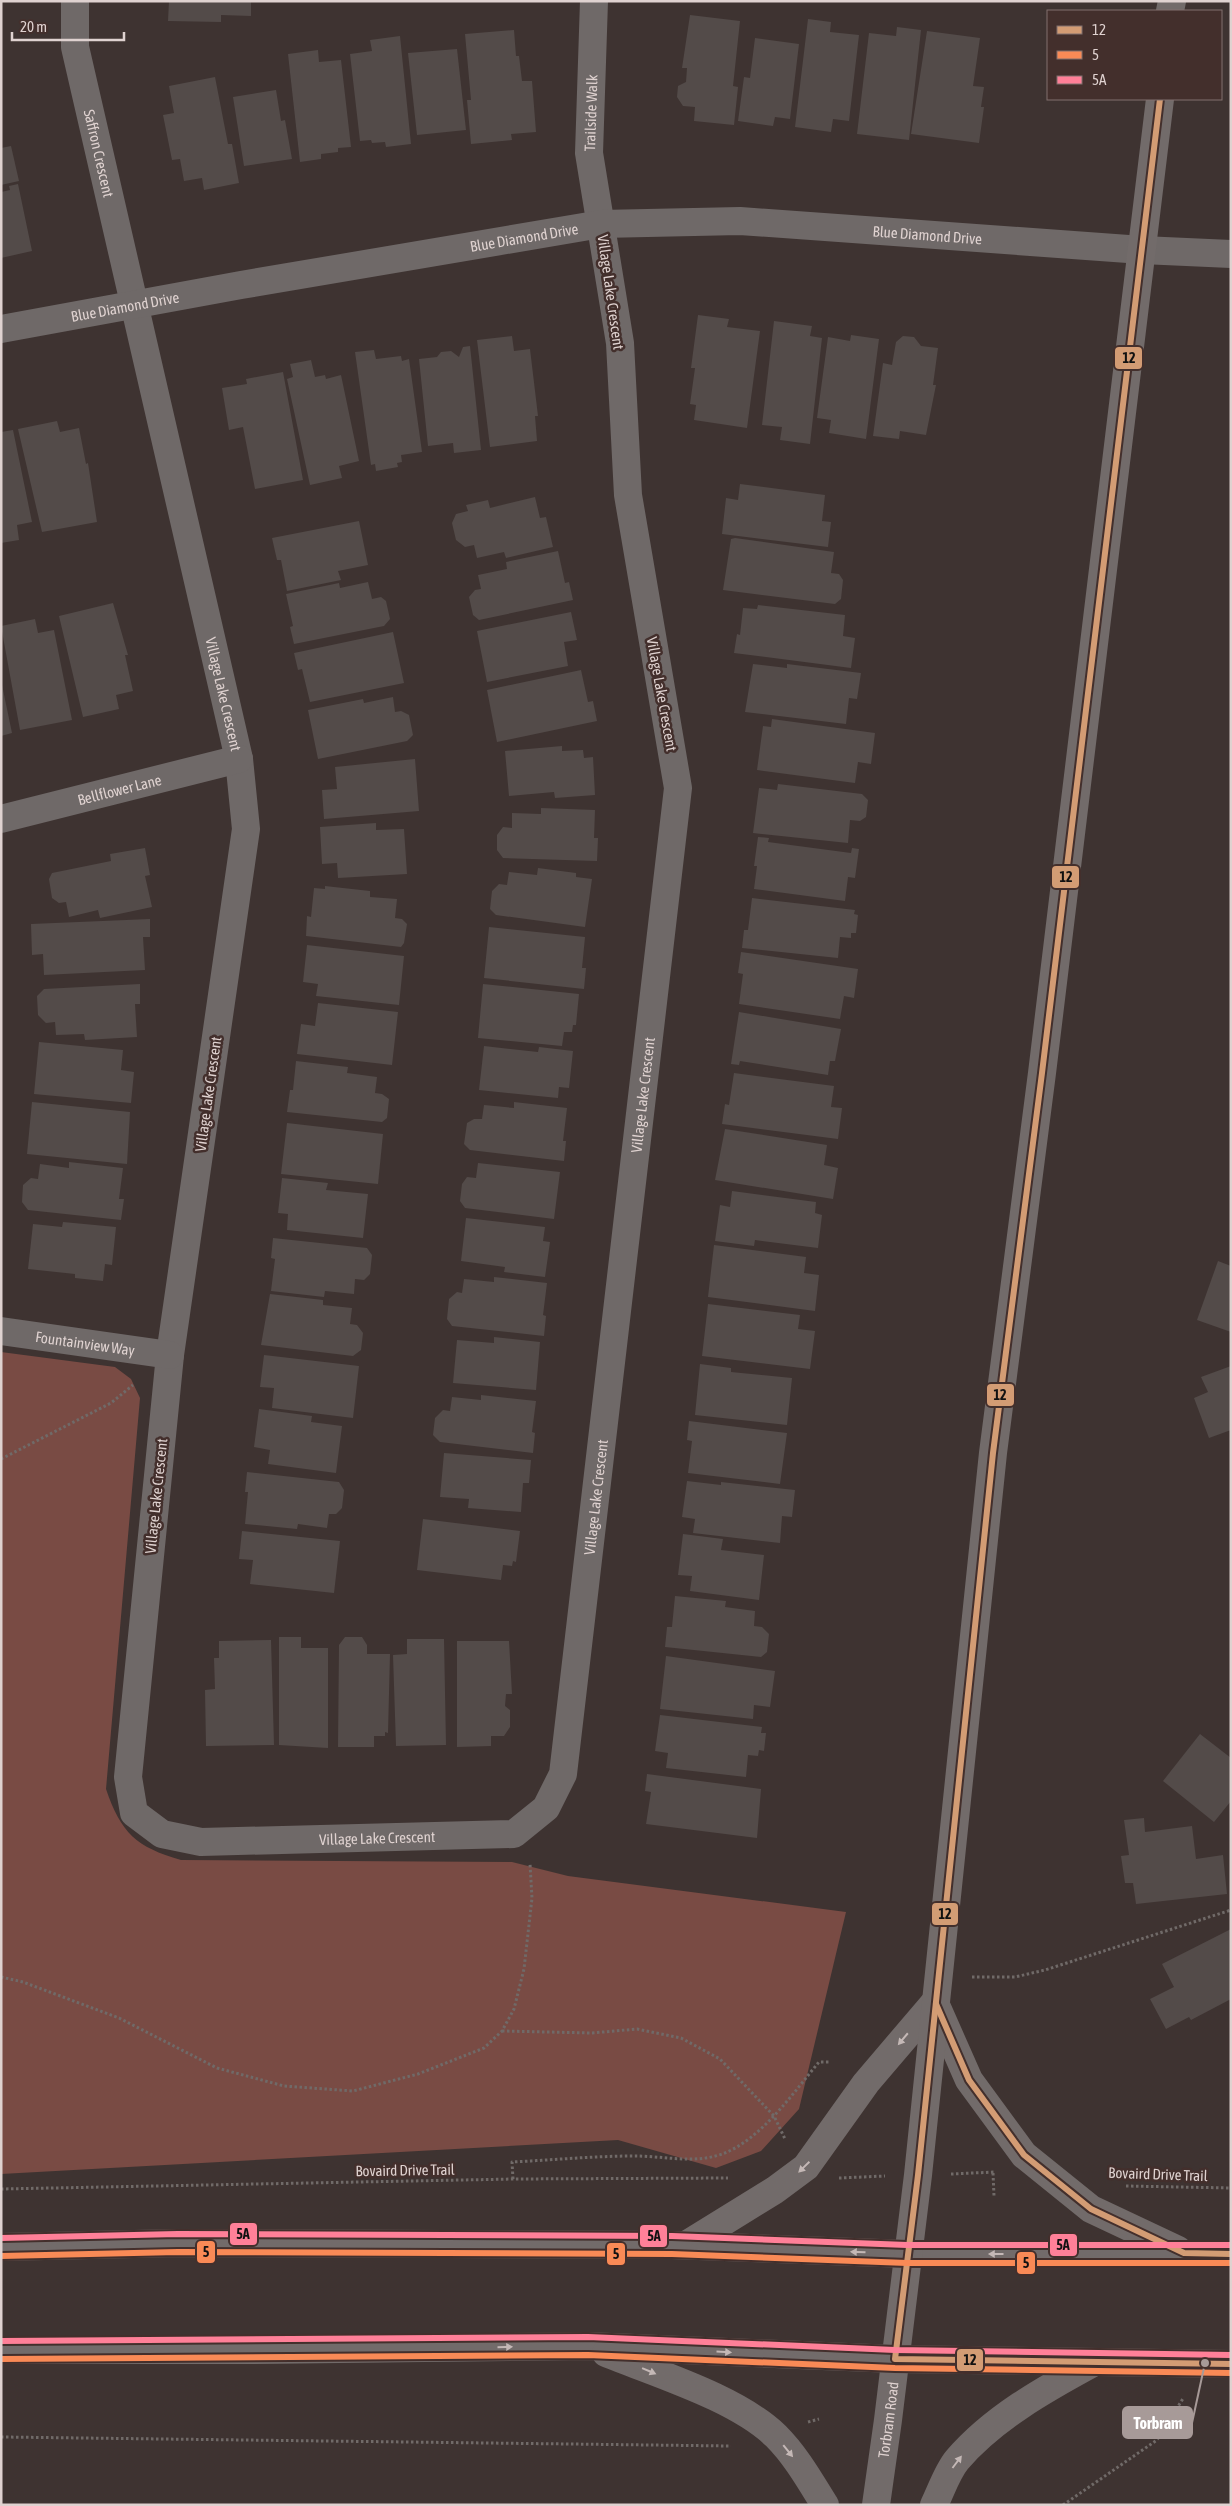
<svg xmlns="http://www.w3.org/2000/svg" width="1232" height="2506" viewBox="0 0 1232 2506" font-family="'Asap Condensed',sans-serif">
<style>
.green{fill:#794b44}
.building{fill:#534b49}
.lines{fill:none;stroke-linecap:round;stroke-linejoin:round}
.path{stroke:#706a68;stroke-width:3;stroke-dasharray:2.5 2.5;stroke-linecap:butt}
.street{stroke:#6f6968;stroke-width:28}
.secondary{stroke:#726b6a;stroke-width:28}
.bus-1-casing{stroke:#432f2c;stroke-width:10}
.bus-2-casing{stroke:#432f2c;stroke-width:10}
.bus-3-casing{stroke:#432f2c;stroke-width:10}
.bus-1{stroke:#d39c74;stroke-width:6}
.bus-2{stroke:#f98a56;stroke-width:6}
.bus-3{stroke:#ff8098;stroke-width:6}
.oneway{fill:#c4b8b6}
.labels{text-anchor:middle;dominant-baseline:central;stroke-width:5;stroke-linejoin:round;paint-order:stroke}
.street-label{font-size:15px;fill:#dfd2d0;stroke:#432f2c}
.leader{fill:none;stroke:#a79a98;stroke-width:2}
.callout-dot{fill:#a79a98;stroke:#432f2c;stroke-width:2}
.callout{fill:#a79a98;stroke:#a79a98;stroke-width:2}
.callout-label{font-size:16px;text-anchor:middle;font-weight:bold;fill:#fff}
.line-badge{stroke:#432f2c;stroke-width:2}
.pale-badge-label{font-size:14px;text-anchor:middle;font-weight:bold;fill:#111}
</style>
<rect width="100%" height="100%" fill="#3e3331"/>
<path class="green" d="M1,1352L115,1367L131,1379L140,1398L106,1789C121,1833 136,1847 181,1860L512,1862L568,1876L846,1912L799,2109L761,2151L716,2168L618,2140L1,2174Z"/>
<g class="building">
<path d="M169,1H251V16L221,15V22L168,21Z"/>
<path d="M690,15L740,21L733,86L738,87L734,125L694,121L695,107L683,106L677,97L678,86L686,82L687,68H682Z"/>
<path d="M808,19L831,22L830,32L859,35L849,121L833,119L831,132L795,127Z"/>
<path d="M897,27L921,30L909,140L857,134L869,33L896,36Z"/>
<path d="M514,30L516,56H519L522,81H532L536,132L511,134L512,140L471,144L467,100H471L465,34Z"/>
<path d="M927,31L980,38L973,86L984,87L981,107H984L979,143L911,134Z"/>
<path d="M400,36L411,144L386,147L385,142L372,143L371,140L360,141L350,54L372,51L370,40Z"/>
<path d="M755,38L799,44L790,119L775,117L773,126L738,121L744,77L750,78Z"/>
<path d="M457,49L466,130L417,135L408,53Z"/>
<path d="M318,50L319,62L341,60L351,147L338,148V152L321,154V159L300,162L288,54Z"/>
<path d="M215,77L228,144H232L239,183L204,190L202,178L184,181L180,159L172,160L163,115L174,113L169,86Z"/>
<path d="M276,90L281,121L285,120L292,159L244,166L233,97Z"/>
<path d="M11,146L19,181L1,185V148Z"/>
<path d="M18,184L32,251L1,258V192L10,190L9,186Z"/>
<path d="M698,315L729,319L727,327L760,331L747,428L694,420L696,405L690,404L695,368H691Z"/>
<path d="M774,321L812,326L810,336L822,338L810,444L780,440L782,427L762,425Z"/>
<path d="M851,335L879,339L866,439L829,433L831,420L817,418L828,337L850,341Z"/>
<path d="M512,336L514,351L530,349L538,416H535L537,441L490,447L477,340Z"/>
<path d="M903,336L914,337L921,346L938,348L933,385H936L926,435L900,431L899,439L873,436L883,363L892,365L896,342Z"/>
<path d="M470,346L481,450L454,453L453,443L428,446L419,359L437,357L441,352L451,351L459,357L463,347Z"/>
<path d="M374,350L376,359L401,356L402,361L409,359L422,452L401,455L402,462L397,463L398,467L376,471L375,464L371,465L355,352Z"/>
<path d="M311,360L315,377L325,375L326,379L341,375L359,461L339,466L342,478L310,485L287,379L293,377L290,364Z"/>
<path d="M283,372L303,480L255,489L243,427L229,430L222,388L247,384L246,379Z"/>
<path d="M57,421L60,432L79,428L86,464L88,463L97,522L42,532L18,429Z"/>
<path d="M13,430L32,522L17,525L19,540L1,543V432Z"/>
<path d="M740,484L825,495L822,521L831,522L828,547L722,534L726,498L738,500Z"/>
<path d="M535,497L540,518L546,517L553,547L506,558L504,552L477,558L474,545L465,547L456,540L452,523L456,514L468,511L466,505L488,500L490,508Z"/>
<path d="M359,521L368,565L338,571L341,580L287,591L281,560H277L272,538Z"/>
<path d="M735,538L834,552L831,573L839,574L843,580L841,599L835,604L723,590L731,539Z"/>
<path d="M558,551L565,583L569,582L573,600L479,620L473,615L469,597L475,590L481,589L478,575L507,569L506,562Z"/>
<path d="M368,582L372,599L381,597L386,601L390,619L384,626L294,644L290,627L293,626L286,594L339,583L340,588Z"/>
<path d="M113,603L128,655H125L133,691L116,695L119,709L83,717L59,616Z"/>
<path d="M758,605L845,615L843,636L855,638L851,668L734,653L737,634L740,635L743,608L757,609Z"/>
<path d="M571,612L577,640L564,642L568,666L487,682L477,631Z"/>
<path d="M35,619L38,633L54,630L72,720L20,730L1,626Z"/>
<path d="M393,632L404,683L310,702L302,669L298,670L294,653Z"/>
<path d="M753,664L787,668V664L861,673L857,699L849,698L846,724L745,712Z"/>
<path d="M581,670L588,702L593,701L597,721L497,742L487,690Z"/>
<path d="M2,685L12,733L1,736V685Z"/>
<path d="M393,697L395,712L401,711L409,715L413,735L407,741L318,759L308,710L363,699L364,703Z"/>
<path d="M772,719L875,733L871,764L858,762L855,783L757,770L763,726L771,727Z"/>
<path d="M562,746V751L583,750L584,758L593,757L595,795L555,798L554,792L509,796L505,751Z"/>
<path d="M415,759L419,811L324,819L322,790L337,789L335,767Z"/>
<path d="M778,784L862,794L868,800L866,817L860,821L850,820L848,843L753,833L759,788L777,790Z"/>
<path d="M541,808L595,810L594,838H598L597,861L503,858L497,850V835L503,827L512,828V813L541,814Z"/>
<path d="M376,823V830L404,829L407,874L338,878L337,863L322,864L320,827Z"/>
<path d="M758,837L769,838L768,842L851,853L852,848L859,849L855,878L848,877L845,901L754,889L757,866H754Z"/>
<path d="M145,848L150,875L145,876L152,907L100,918L98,910L69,917L66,902L59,903L52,898L49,879L52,873L111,861L110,854Z"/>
<path d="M538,868L576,873V877L592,879L585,927L496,915L490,909L492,891L499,884L507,885L509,872L537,875Z"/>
<path d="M325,886L370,891V897L397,899L395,918L402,919L407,924L404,943L401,947L306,936L307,916L311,917L314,888L325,889Z"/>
<path d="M752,898L855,910L854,914L858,915L856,933H851V938L840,937L838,958L742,948L744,930H748Z"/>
<path d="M150,919V937H143L145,970L44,975L43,954L32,955L31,924Z"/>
<path d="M489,927L585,937L582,968H586L584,989L484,978Z"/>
<path d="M307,945L404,956L399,1005L316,996L318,984L303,982Z"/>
<path d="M741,952L858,969L854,998L844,996L840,1019L739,1004L743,974L738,973Z"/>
<path d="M140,984V1004H135L137,1037L85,1040L84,1034L56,1035L55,1022L46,1023L38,1015L37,996L44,989Z"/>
<path d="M483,984L579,994L576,1025H573L572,1032H564L562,1046L478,1038Z"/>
<path d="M318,1003L398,1012L392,1065L297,1054L301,1024L315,1026Z"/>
<path d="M739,1012L841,1029L835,1061H830L828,1075L740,1061L739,1065L731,1064Z"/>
<path d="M39,1042L123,1050L121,1070L134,1072L131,1103L34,1094Z"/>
<path d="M484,1046L538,1052L539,1047L573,1051L569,1088L559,1087L558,1098L479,1090Z"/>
<path d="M296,1061L348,1067L347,1073L377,1077L375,1093L382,1094L389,1099L387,1118L382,1122L287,1112L290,1090H293Z"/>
<path d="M734,1073L834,1086L831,1107L842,1108L838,1139L722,1124L725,1104L729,1105Z"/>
<path d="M32,1102L130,1112L127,1164L27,1154Z"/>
<path d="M514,1102L567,1108L563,1141H566L564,1161L470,1150L464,1144L467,1123L474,1119H482L484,1105L514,1108Z"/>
<path d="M287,1123L383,1134L378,1184L281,1174Z"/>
<path d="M725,1129L827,1145L824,1165L838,1168L833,1199L715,1180Z"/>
<path d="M69,1162L123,1168L119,1199H124L121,1220L28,1210L22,1202L23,1185L31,1178L38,1179L40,1164L69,1168Z"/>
<path d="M478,1163L560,1172L554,1219L465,1208L460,1201L462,1184L467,1177L476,1178Z"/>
<path d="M282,1178L328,1183L326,1190L368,1194L363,1238L287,1230L288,1214L278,1213Z"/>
<path d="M732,1191L816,1202L815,1213L822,1215L818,1248L755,1240L754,1246L715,1241L720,1205L730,1207Z"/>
<path d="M466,1218L545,1227L543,1241L550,1242L545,1277L504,1272L505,1267L461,1261Z"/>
<path d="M63,1222L116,1227L112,1265L105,1264L103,1281L75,1278V1274L28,1269L33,1224L62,1227Z"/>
<path d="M273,1238L367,1248L372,1255L370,1274L364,1280L355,1279L354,1294L325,1291L324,1297L271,1291L275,1259L271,1258Z"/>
<path d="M714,1245L806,1257L804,1273L819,1275L815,1311L708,1297Z"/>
<path d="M1218,1261L1231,1266V1332L1197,1320Z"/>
<path d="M494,1277L547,1283L543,1315L546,1316L544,1336L452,1326L447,1319L449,1299L457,1292L462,1293L464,1279L494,1282Z"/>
<path d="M270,1294L323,1300V1305L352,1308L350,1324L357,1325L363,1333L361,1350L353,1356L261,1345Z"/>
<path d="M708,1304L800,1315L798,1329L815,1331L810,1369L702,1356Z"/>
<path d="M494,1337L540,1342L536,1390L453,1383L457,1340L494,1343Z"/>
<path d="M264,1355L359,1366L353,1418L272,1408L274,1388L260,1387Z"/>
<path d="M700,1364L731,1368V1372L792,1378L787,1425L695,1415Z"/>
<path d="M1231,1366V1430L1209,1438L1194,1398L1208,1392L1201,1377Z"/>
<path d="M481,1395L536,1401L532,1432L535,1433L533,1453L440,1442L433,1435L435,1418L443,1410L450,1411L452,1397L481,1400Z"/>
<path d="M259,1409L312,1416L311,1422L342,1426L336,1473L268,1464L270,1450L254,1447Z"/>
<path d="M689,1421L787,1433L780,1484L688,1473L692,1441L687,1440Z"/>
<path d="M444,1453L531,1460L529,1483H523L521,1512L468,1508L469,1499L440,1497Z"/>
<path d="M247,1472L339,1482L344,1490L342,1508L336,1514H329L327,1528L298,1524L297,1529L245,1524L248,1492H245Z"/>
<path d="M687,1481L721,1485V1482L795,1490L792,1517L782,1516L780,1543L693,1533L695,1519L682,1517Z"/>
<path d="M423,1519L520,1531L516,1562L513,1561L512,1566L503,1565L501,1580L417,1570Z"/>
<path d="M242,1531L340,1541L334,1593L250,1584L253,1560L239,1559Z"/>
<path d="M683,1534L723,1539L721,1550L764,1555L759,1600L690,1591L692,1576L678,1575Z"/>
<path d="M675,1596L726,1601L725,1607L755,1611L754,1626L762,1627L769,1634L767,1652L761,1657L665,1647L667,1627H672Z"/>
<path d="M279,1637H301V1648H328V1748L279,1745Z"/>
<path d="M345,1637H362L367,1645V1654H390L388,1733L385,1732V1736H374V1747H338L339,1645Z"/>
<path d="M407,1639H444L446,1745L396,1746L393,1655L407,1654Z"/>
<path d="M271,1640L274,1745L206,1746L205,1690L215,1689L214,1658H219V1641Z"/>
<path d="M457,1641H509L512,1694H506L505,1706L510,1710V1727L504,1736H491V1746L457,1747Z"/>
<path d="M666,1656L775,1671L770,1707L754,1705L753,1719L660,1709Z"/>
<path d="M660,1715L762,1727L761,1733H766L764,1751L759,1750L758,1756L748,1755L746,1777L666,1768L668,1753L655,1751Z"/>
<path d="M1200,1734L1231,1758V1801L1214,1822L1163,1781Z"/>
<path d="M647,1774L761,1789L757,1838L646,1824L651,1792L645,1791Z"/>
<path d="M1144,1818L1145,1832L1192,1826L1196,1859L1223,1855L1227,1894L1136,1904L1133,1883H1125L1121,1856L1129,1855L1124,1820Z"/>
<path d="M1231,1929V1999L1191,2020L1189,2017L1166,2029L1150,1999L1174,1987L1162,1964Z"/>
</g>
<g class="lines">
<g class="path">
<path d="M1,1459L111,1403L133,1385"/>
<path d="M1,1977L23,1982L119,2018L217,2068L284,2086L353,2091L418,2074L484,2048L502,2031L514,2009L524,1969L532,1898L530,1864"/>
<path d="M972,1977H1015L1045,1970L1231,1910"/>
<path d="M502,2031L592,2033L637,2029L681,2038L720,2059L774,2116L785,2139"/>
<path d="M993,2173L994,2196"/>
<path d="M951,2174L995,2172"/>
<path d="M839,2178L885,2176"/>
<path d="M513,2179L512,2162C553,2160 594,2156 635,2156C663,2156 695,2164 722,2154C761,2140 793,2093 819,2062H829"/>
<path d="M1126,2186L1231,2188"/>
<path d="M1,2189L513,2179L728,2178"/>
<path d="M808,2422L819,2419"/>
<path d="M1,2437L731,2446"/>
<path d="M1063,2505L1157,2440L1184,2397"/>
</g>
<g class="street">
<path id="s1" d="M75,1V47L239,759L246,829L170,1355L128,1777L134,1813L162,1834L201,1842L514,1834L546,1808L563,1774L678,788L628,495L620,343L589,153L594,1"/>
<path id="s2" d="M1,329L241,285L601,224L740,221L1142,250L1231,254"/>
<path id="s3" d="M1,819L239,759"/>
<path id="s4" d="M1,1331L170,1355"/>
</g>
<g class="secondary">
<path d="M1170,11L1172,1"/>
<path d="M935,2003L969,2080L1024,2155L1091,2209L1178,2250"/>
<path d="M686,2245L775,2190L806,2167L866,2083L935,2002"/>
<path d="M1,2247L178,2243L672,2245L907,2254H1231"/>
<path d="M1,2350H255L588,2346L895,2359L1231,2364"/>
<path d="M606,2353C657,2374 737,2398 776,2436C796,2456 810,2481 825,2505"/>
<path id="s5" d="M876,2505L888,2420L918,2175L993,1453L1042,1073L1160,99"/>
<path d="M934,2505C941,2491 947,2472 957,2460C993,2418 1045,2389 1093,2363"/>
</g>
<defs>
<g id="bus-1">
<path d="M1160,99L1042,1073L993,1453L918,2175L895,2359L1231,2364"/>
<path d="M936,2004L969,2080L1024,2155L1091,2209L1184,2253L1231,2254"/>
</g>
<g id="bus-2">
<path d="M1,2256L178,2252L672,2254L907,2263H1231"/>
<path d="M1,2359L588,2355L895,2368L1231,2373"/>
</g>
<g id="bus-3">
<path d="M1,2238L178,2234L672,2236L907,2245H1231"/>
<path d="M1,2341L588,2337L895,2350L1231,2355"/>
</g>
</defs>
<use href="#bus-1" class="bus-1-casing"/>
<use href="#bus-2" class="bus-2-casing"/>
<use href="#bus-3" class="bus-3-casing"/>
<use href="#bus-1" class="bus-1"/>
<use href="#bus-2" class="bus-2"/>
<use href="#bus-3" class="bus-3"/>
</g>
<defs><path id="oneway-solid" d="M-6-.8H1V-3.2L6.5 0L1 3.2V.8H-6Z" transform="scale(1.25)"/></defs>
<g class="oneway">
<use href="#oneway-solid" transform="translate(903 2039) rotate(130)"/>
<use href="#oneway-solid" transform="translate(804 2167) rotate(136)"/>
<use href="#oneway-solid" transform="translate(858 2252) rotate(-178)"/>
<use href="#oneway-solid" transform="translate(996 2254) rotate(180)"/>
<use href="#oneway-solid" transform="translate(505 2347) rotate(-1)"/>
<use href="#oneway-solid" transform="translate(724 2352) rotate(3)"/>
<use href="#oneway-solid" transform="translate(649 2371) rotate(23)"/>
<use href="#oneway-solid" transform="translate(788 2451) rotate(51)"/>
<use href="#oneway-solid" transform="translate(957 2462) rotate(-53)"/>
</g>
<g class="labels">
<g class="street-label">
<text stroke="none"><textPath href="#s1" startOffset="3981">Trailside Walk</textPath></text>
<text stroke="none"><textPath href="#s1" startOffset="155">Saffron Crescent</textPath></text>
<text stroke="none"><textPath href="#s2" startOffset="936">Blue Diamond Drive</textPath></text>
<text stroke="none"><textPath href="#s2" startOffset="531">Blue Diamond Drive</textPath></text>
<text transform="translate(611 292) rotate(82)">Village Lake Crescent</text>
<text stroke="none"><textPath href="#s2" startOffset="126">Blue Diamond Drive</textPath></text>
<text stroke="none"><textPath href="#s1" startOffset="710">Village Lake Crescent</textPath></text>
<text transform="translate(662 694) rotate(80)">Village Lake Crescent</text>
<text stroke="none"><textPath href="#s3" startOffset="122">Bellflower Lane</textPath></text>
<text transform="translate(208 1094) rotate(-82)">Village Lake Crescent</text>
<text stroke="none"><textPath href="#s1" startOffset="2990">Village Lake Crescent</textPath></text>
<text stroke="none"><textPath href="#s4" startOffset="85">Fountainview Way</textPath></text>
<text transform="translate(156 1496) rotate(-84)">Village Lake Crescent</text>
<text stroke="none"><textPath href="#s1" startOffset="2585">Village Lake Crescent</textPath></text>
<text stroke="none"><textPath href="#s1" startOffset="2090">Village Lake Crescent</textPath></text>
<text transform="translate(405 2170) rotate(-1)">Bovaird Drive Trail</text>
<text transform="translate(1158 2174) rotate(2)">Bovaird Drive Trail</text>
<text stroke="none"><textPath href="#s5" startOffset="86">Torbram Road</textPath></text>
</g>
</g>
<path class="leader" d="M1205 2363L1192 2423"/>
<circle class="callout-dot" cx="1205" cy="2363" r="5"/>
<rect class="callout" x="1123" y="2407" width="69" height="31" rx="5"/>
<g class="callout-label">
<text x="1158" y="2429">Torbram</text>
</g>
<g class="line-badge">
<rect x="1114" y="346" width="29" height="24" rx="5" fill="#d39c74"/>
<rect x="1051" y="865" width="29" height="24" rx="5" fill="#d39c74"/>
<rect x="986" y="1383" width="29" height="24" rx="5" fill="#d39c74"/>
<rect x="931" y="1902" width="28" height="24" rx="5" fill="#d39c74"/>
<rect x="229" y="2222" width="29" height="24" rx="5" fill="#ff8098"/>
<rect x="639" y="2224" width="29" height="24" rx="5" fill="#ff8098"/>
<rect x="1049" y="2233" width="29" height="24" rx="5" fill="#ff8098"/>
<rect x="196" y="2240" width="20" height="24" rx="5" fill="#f98a56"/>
<rect x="606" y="2242" width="20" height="24" rx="5" fill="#f98a56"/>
<rect x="1016" y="2251" width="20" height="24" rx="5" fill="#f98a56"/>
<rect x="956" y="2348" width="28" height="24" rx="5" fill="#d39c74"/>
</g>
<g class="pale-badge-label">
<text x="1129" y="363">12</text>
<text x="1066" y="882">12</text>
<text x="1000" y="1400">12</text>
<text x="945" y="1919">12</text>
<text x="243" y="2239">5A</text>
<text x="654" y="2241">5A</text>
<text x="1063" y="2250">5A</text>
<text x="206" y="2257">5</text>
<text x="616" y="2259">5</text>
<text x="1026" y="2268">5</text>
<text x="970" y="2365">12</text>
</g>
<rect width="1232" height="2506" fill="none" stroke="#dfd2d0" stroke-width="5"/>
<rect x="1047" y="10" width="175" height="90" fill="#432f2c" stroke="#81706e"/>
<rect x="1057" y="26" width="25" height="8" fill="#d39c74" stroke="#81706e"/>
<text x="1092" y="35" font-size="15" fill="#dfd2d0">12</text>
<rect x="1057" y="51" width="25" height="8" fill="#f98a56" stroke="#81706e"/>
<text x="1092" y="60" font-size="15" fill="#dfd2d0">5</text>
<rect x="1057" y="76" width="25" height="8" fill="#ff8098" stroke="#81706e"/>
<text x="1092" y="85" font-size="15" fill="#dfd2d0">5A</text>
<path d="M12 32v8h112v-8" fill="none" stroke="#dfd2d0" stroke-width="2.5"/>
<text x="20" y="32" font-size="15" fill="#dfd2d0" stroke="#432f2c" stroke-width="4" paint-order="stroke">20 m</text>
</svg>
